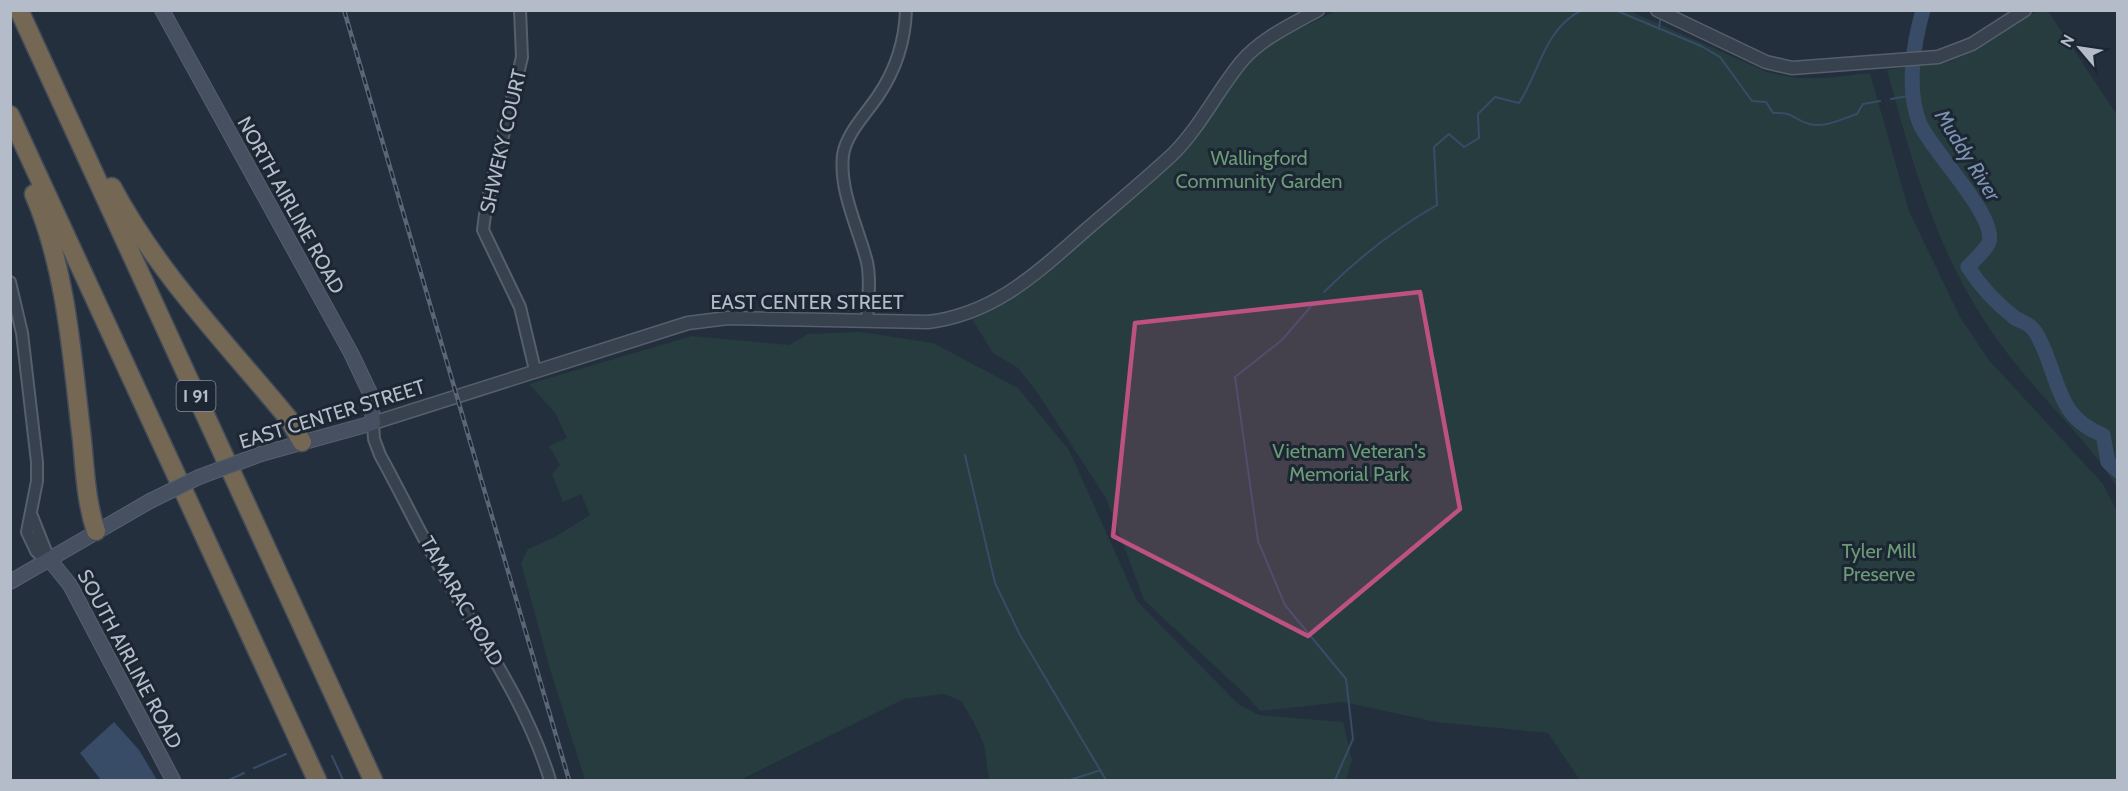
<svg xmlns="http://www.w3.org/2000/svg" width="2128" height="791" viewBox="0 0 2128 791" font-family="Cabin,sans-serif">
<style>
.green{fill:#263c3f}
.water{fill:#394c67}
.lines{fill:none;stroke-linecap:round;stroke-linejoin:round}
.stream{stroke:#394c67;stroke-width:2}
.river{stroke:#394c67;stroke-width:15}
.minor-casing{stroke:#565f6c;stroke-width:14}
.tertiary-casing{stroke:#565f6c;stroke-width:15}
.secondary-casing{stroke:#565f6c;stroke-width:16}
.motorway-casing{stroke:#434c59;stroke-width:21}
.minor{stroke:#38414e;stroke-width:10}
.tertiary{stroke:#38414e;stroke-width:12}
.secondary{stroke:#465061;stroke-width:14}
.motorway{stroke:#746855;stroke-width:18}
.rail-casing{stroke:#5a6575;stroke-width:4.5}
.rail{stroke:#1d2633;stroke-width:2;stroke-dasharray:7;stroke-linecap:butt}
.secondary-bridge-casing{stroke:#565f6c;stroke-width:16;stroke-linecap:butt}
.secondary-bridge{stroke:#465061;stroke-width:14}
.marked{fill:#bd5182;fill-opacity:0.2;stroke:#bd5182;stroke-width:4.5;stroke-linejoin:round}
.labels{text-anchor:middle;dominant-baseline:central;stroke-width:6;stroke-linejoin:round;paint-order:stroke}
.shield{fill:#1d2633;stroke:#878f9c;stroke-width:1.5}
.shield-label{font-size:18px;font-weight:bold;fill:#b4bcc9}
.street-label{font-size:20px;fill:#b4bcc9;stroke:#1d2633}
.park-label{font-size:20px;fill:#6b9a76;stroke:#1d2633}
.water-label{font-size:21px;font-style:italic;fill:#7c92b1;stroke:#1d2633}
</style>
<rect width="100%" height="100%" fill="#242f3e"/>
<g class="green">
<path d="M2038,10L2048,11L2117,115V487C2084,435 2035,393 1999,342C1938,258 1914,169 1887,70L1950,61L1975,51Z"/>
<path d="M1336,11H1630L1767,72L1796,78H1828L1870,73L1909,211L1960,317L1988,359L2103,484L2117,511V780H1580L1548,733L1436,722L1343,702L1260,711L1247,696L1144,600L1106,498L1037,392L1018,368L993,353L972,319L997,308L1034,283L1187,150L1245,68L1262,51L1279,39Z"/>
<path d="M861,332L933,343L1018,388L1069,450L1137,601L1238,704L1259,715L1343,722L1352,760L1346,780H989L984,744L972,719L961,701L944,694L904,699L740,780H585L550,669L521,563L528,549L555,537L590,515L581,494L563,502L552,474L560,465L549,446L567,438L555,413L529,384L692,336L789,345L808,334Z"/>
</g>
<path class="water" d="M114,722L139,750L157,780H101L80,753Z"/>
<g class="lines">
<g class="stream">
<path d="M1615,10L1701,46L1720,57L1752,101L1766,102L1773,113C1795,112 1792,119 1809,124C1825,128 1842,119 1857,114L1863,104L1880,101"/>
<path d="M1659,29L1660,20"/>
<path d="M1891,99L1913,95"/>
<path d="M1324,292C1359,257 1395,229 1437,205L1434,147L1449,134L1464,147L1479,138L1478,114L1495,97L1519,103C1540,71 1544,29 1582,10"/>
<path d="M1312,305L1282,340L1235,377L1258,541L1285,605L1346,679L1353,739L1335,780"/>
<path d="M965,455L995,583L1020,635L1106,780"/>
<path d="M332,756L343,780"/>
<path d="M254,768L286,754"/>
<path d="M229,780L244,773"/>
<path d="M1070,780L1101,770"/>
</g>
<path class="river" d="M1923,10C1913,45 1906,91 1920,124C1931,150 1997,216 1989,242C1987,249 1974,260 1968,267C1980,286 1997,304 2015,318C2020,321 2027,323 2031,327C2037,332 2040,341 2043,347C2060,385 2059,418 2103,435L2108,462L2118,471"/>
<defs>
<g id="minor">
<path d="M520,10L522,57L486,207L483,230L520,307L535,370"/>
<path d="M10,282L22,333L37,462V481L27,532L36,551L42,557L49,559L32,516"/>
<path d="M867,321C868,301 871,281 867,262C858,227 839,191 843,155C846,134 866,114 878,96C895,71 905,41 906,10"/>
<path d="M373,423L374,439L380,455C402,495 422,537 445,577C484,644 527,705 550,780"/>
</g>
<g id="tertiary">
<path d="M1657,10L1766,62L1792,68L1938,57L1972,44L2025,10"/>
<path d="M373,423L688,323L728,318L928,322C995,314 1038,272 1087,229C1116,204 1145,180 1173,154C1201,126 1217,91 1242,61C1262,38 1291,25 1318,10"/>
</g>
<g id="secondary">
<path d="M162,10L351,353L371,395L373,423L261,454"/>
<path d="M49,559L70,585L173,780"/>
<path d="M10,582L150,501"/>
</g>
<g id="motorway">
<path d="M19,10L373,780"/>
<path d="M10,115L317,780"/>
<path d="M112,187C157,272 227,344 288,418L302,442"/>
<path d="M34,194C67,271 72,358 82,440C85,470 86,502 96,531"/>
</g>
</defs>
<use href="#minor" class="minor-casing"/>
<use href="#tertiary" class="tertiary-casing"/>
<use href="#secondary" class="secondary-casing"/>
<use href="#motorway" class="motorway-casing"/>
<use href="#minor" class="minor"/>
<use href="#tertiary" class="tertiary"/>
<use href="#secondary" class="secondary"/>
<use href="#motorway" class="motorway"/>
<defs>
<path id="rail" d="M344,10L569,780"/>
</defs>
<use href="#rail" class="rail-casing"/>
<use href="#rail" class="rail"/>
<defs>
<path id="secondary-bridge" d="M150,501L199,477L261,454"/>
</defs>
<use href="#secondary-bridge" class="secondary-bridge-casing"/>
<use href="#secondary-bridge" class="secondary-bridge"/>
</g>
<path class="marked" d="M1420,292L1460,509L1308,636L1113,536L1135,323Z"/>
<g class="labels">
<rect class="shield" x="176.5" y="381" width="39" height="30" rx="4.5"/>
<g class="shield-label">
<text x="196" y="396">I 91</text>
</g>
<g class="street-label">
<text transform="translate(503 141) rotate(-77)">SHWEKY COURT</text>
<text transform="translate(291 205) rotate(61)">NORTH AIRLINE ROAD</text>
<text x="807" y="302">EAST CENTER STREET</text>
<text transform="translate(332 414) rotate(-17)">EAST CENTER STREET</text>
<text transform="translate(462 601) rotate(60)">TAMARAC ROAD</text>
<text transform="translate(130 659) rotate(62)">SOUTH AIRLINE ROAD</text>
</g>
<g class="park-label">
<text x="1259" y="158">Wallingford<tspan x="1259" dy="23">Community Garden</tspan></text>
<text x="1349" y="451">Vietnam Veteran's<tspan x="1349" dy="23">Memorial Park</tspan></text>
<text x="1879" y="551">Tyler Mill<tspan x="1879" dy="23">Preserve</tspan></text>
</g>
<g class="water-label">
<text transform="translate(1968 155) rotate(58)">Muddy River</text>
</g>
</g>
<rect width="2128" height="791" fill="none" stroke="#b4bcc9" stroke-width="24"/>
<g transform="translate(2080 48) rotate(299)" stroke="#1d2633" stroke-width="4.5" paint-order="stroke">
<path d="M0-4.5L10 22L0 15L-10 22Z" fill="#b4bcc9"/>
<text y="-9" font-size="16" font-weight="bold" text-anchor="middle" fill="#b4bcc9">N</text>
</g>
</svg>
